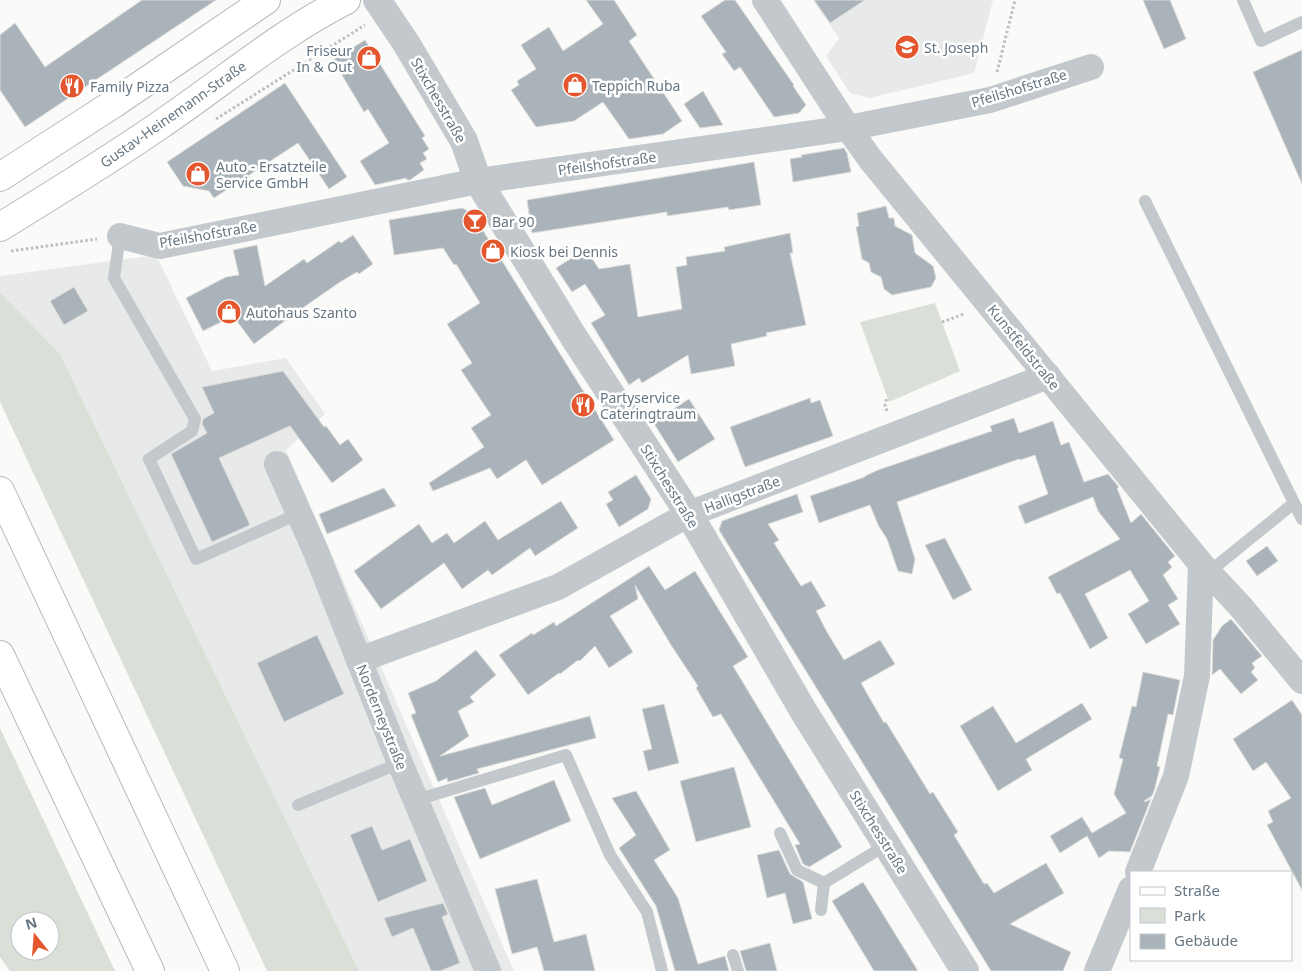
<svg xmlns="http://www.w3.org/2000/svg" width="1302" height="971" viewBox="0 0 1302 971" font-family="'Noto Sans',sans-serif">
<style>
.built{fill:#e8e9e9}
.green{fill:#dadfd7;fill-rule:evenodd}
.building{fill:#aab3b9;stroke:#dcdcda}
.lines{fill:none;stroke-linecap:round;stroke-linejoin:round}
.secondary-casing{stroke:#b3babf;stroke-width:30}
.motorway-casing{stroke:#b4b9bd;stroke-width:30}
.path{stroke:#bbbfc2;stroke-width:3;stroke-dasharray:2.5 2.5;stroke-linecap:butt}
.service{stroke:#c3c8cc;stroke-width:12}
.minor{stroke:#c3c8cc;stroke-width:26}
.tertiary{stroke:#c3c8cc;stroke-width:28}
.secondary{stroke:#fff;stroke-width:28}
.motorway{stroke:#fff;stroke-width:28}
.labels{text-anchor:middle;dominant-baseline:central;stroke-width:5;stroke-linejoin:round;paint-order:stroke}
.poi-label{font-size:14px;fill:#657683;stroke:#fff;text-anchor:start}
.street-label{font-size:14px;fill:#657683;stroke:#fff}
</style>
<rect width="100%" height="100%" fill="#fafaf8"/>
<g class="built">
<path d="M813,0H993L974,73L870,98L850,93L826,56L839,38Z"/>
<path d="M156,255L212,371L286,358L325,414L286,450L514,971H359L60,354L0,292V276Z"/>
</g>
<g class="green">
<path d="M0,292L60,354L359,971H267L0,402Z"/>
<path d="M935,303L960,371L889,402L860,322Z"/>
<path d="M0,728L115,971H10L0,957ZM20,921H50V951H20Z"/>
</g>
<g class="building">
<path d="M142,0H216L25,127L0,90V35L15,23L45,67Z"/>
<path d="M586,0H614L637,35L629,41L682,121L663,134L629,139L603,102L574,121L536,127L511,90L519,85L517,81L536,69L521,45L549,27L563,51L603,24Z"/>
<path d="M725,0H735L794,85L793,86L806,105L799,113L774,117L740,67L734,71L722,54L726,52L701,16Z"/>
<path d="M814,0H865L830,23Z"/>
<path d="M1143,0H1170L1186,39L1164,49Z"/>
<path d="M365,40L425,136L422,138L429,149L423,153L427,159L420,163L424,170L410,180H407L406,178L375,185L360,161L389,143L368,109L364,112L333,60Z"/>
<path d="M1302,50V184L1253,72Z"/>
<path d="M285,83L347,177L329,189L298,143L214,198L209,191L183,186L167,162Z"/>
<path d="M703,91L723,125L700,128L684,104Z"/>
<path d="M844,148L847,153L851,172L793,182L790,159L802,157L801,155Z"/>
<path d="M754,162L761,205L729,210L728,207L667,216V212L532,233L527,200Z"/>
<path d="M886,206L889,218H894L895,226L912,235L915,253L933,266L936,278L931,287L892,295L884,289L881,277L871,272L869,263L862,259L856,227L859,226L857,213Z"/>
<path d="M462,208L472,213L614,440L542,485L526,460L497,479L490,468L433,491L429,483L484,447L471,428L491,415L461,370L472,363L447,324L480,303L456,264L454,265L443,248L394,255L389,220Z"/>
<path d="M790,233L793,253H790L806,325L766,333L767,336L731,344L735,366L691,374L688,355L642,383L639,378L629,385L591,323L605,315L585,284L572,292L556,268L586,249L599,269L630,264L638,317L682,309L676,267L687,265L686,257L725,251L724,247Z"/>
<path d="M353,235L373,264L359,274L357,272L340,282L294,314L254,344L233,316L203,331L186,298L226,277L239,275L233,250L257,245L265,286L304,259L307,263L339,241L341,243Z"/>
<path d="M74,287L88,311L64,325L50,301Z"/>
<path d="M283,371L324,427L326,426L340,445L348,439L363,460L332,483L290,426L219,458L250,525L212,542L171,454L207,433L202,424L203,419L214,413L202,387Z"/>
<path d="M810,398L811,403L820,400L833,436L745,467L730,427Z"/>
<path d="M689,399L715,439L678,462L653,422Z"/>
<path d="M1014,418L1019,433L1053,421L1061,445L1069,442L1084,482L1108,474L1119,487L1117,488L1131,523L1141,514L1175,556L1168,562L1172,567L1163,575L1178,599L1168,605L1180,624L1146,644L1128,614L1149,601L1130,570L1085,594L1108,638L1090,649L1060,593L1057,594L1048,577L1120,539L1098,511L1093,497L1025,524L1018,506L1048,494L1035,455L1020,460L1019,459L897,502L915,559L912,574L898,571L887,539L878,525L870,505L819,523L810,496L865,477V476L878,470L992,431L990,426Z"/>
<path d="M636,475L651,499L648,509L619,527L606,504L613,500L608,492Z"/>
<path d="M384,488L396,506L327,534L319,514Z"/>
<path d="M797,494L803,512L768,524L779,540L774,543L801,586L811,581L826,606L816,611L827,632L844,660L880,640L895,664L861,683L884,723L886,722L930,794L933,792L958,832L954,835L984,884L987,883L994,893L1046,863L1064,893L1010,924L1071,952L1063,971H991L719,530L722,521Z"/>
<path d="M561,501L578,528L535,556L530,548L492,575L488,570L462,589L444,563L381,609L354,571L419,524L432,543L447,533L454,543L485,521L498,540Z"/>
<path d="M945,538L972,590L953,600L925,545Z"/>
<path d="M1267,546L1278,561L1257,576L1246,561Z"/>
<path d="M649,566L665,590L695,571L748,657L733,666L842,847L809,867L803,864L795,845L800,844L721,714L713,717L696,688L698,686L671,645L635,585L638,599L610,616L633,652L609,668L595,646L580,661L578,660L560,674L559,673L528,695L499,655L532,633L533,635L554,622L556,626Z"/>
<path d="M1231,619L1262,656L1252,663L1255,668L1251,672L1258,680L1241,694L1220,669L1212,675L1213,640L1222,626Z"/>
<path d="M317,635L344,694L284,722L257,663Z"/>
<path d="M476,650L496,675L470,697L474,702L458,711L469,736L440,756L590,716L596,738L477,769L479,773L448,782L447,778L438,782L411,715L416,713L408,693L436,681Z"/>
<path d="M1143,672L1180,680L1173,715L1168,714L1157,766L1160,767L1155,788L1152,796L1144,801L1145,802L1151,799L1130,852L1109,851L1099,858L1087,836L1060,853L1050,836L1082,817L1092,833L1126,813L1114,794L1123,759L1119,758L1132,706L1136,707Z"/>
<path d="M1292,700L1302,715V890L1267,825L1273,822L1268,811L1291,798L1266,762L1253,771L1233,739Z"/>
<path d="M1082,703L1092,719L1026,759L1032,770L998,791L960,726L993,706L1016,743Z"/>
<path d="M664,704L679,763L648,771L643,751L652,749L642,709Z"/>
<path d="M734,767L751,827L696,842L680,781Z"/>
<path d="M554,780L571,821L480,859L454,797L485,788L492,805Z"/>
<path d="M636,791L670,850L654,860L678,898L698,964L725,956L729,971H675L656,906L619,848L636,835L612,798Z"/>
<path d="M372,826L382,850L410,839L427,881L378,902L350,835Z"/>
<path d="M779,850L790,874L803,882L812,919L793,924L785,893L767,898L757,855Z"/>
<path d="M537,879L554,942L586,934L595,971H544L537,947L512,954L495,889Z"/>
<path d="M863,882L881,911L918,971H874L832,901Z"/>
<path d="M443,903L448,914L442,917L460,963L440,971H431L413,928L392,937L384,918Z"/>
<path d="M770,943L777,971H746L740,951Z"/>
</g>
<g class="lines">
<defs>
<g id="secondary">
<path d="M0,177L113,104L266,0"/>
<path d="M0,227C54,194 108,161 160,125C222,83 279,34 346,0"/>
</g>
<g id="motorway">
<path d="M0,491L225,971"/>
<path d="M0,655L150,971"/>
</g>
</defs>
<use href="#secondary" class="secondary-casing"/>
<use href="#motorway" class="motorway-casing"/>
<g class="path">
<path d="M997,72L1015,0"/>
<path d="M216,119L365,25"/>
<path d="M11,251L97,239"/>
<path d="M942,322L964,314"/>
<path d="M887,411L885,406L887,397"/>
</g>
<g class="service">
<path d="M1243,0L1261,41L1302,22"/>
<path d="M1145,201L1302,519"/>
<path d="M120,236L114,278L195,419L192,431L149,459L196,559L298,514"/>
<path d="M1209,572L1294,503"/>
<path d="M416,800L566,755L610,855L647,912L662,971"/>
<path d="M298,805L400,763"/>
<path d="M780,833L797,870L824,883"/>
<path d="M821,910L824,883L886,845"/>
<path d="M733,955L738,971"/>
</g>
<g class="minor">
<path d="M765,0L848,128L871,160L1201,564L1240,606L1302,681"/>
<path d="M120,236L160,246L478,181L848,128L990,100L1091,67"/>
<path d="M277,464L316,552L400,763L488,971"/>
<path d="M359,660L558,587L689,514L1048,376"/>
<path d="M1138,872L1176,776L1197,676L1201,564"/>
<path d="M1097,971L1131,889"/>
</g>
<path class="tertiary" d="M377,0L406,43L464,141L478,181L575,339L689,514L804,712L965,971"/>
<use href="#secondary" class="secondary"/>
<use href="#motorway" class="motorway"/>
</g>
<defs>
<symbol id="school-disc" viewBox="-11 -11 22 22"><circle r="9.5" fill="#e4572e" stroke="#fff"/><path d="M0-5L7-2L0 1L-7-2ZM-4 1L0 2.5L4 1V4Q0 6-4 4Z" fill="#fff"/></symbol>
<symbol id="shop-disc" viewBox="-11 -11 22 22"><circle r="9.5" fill="#e4572e" stroke="#fff"/><path d="M-5-2.5h2.3a2.7 3.5 0 0 1 5.4 0H5L5.5 6h-11ZM-1.5-2.5h3a1.5 2.3 0 0 0-3 0Z" fill="#fff"/></symbol>
<symbol id="restaurant-disc" viewBox="-11 -11 22 22"><circle r="9.5" fill="#e4572e" stroke="#fff"/><path d="M-5-6h1v4h1v-4h1v4h1v-4h1v5L-1.5 .5V6h-2V.5L-5-1ZM5-6V6H3V1.5H1.5Q1.5-4 5-6Z" fill="#fff"/></symbol>
<symbol id="bar-disc" viewBox="-11 -11 22 22"><circle r="9.5" fill="#e4572e" stroke="#fff"/><path d="M-6-5H6L.8 .8V4.5H3.5V6h-7V4.5H-.8V.8Z" fill="#fff"/></symbol>
</defs>
<g fill-rule="evenodd">
<use href="#school-disc" x="893" y="33" width="28" height="28"/>
<use href="#shop-disc" x="355" y="44" width="28" height="28"/>
<use href="#shop-disc" x="561" y="71" width="28" height="28"/>
<use href="#restaurant-disc" x="58" y="72" width="28" height="28"/>
<use href="#shop-disc" x="184" y="160" width="28" height="28"/>
<use href="#bar-disc" x="461" y="207" width="28" height="28"/>
<use href="#shop-disc" x="479" y="237" width="28" height="28"/>
<use href="#shop-disc" x="215" y="298" width="28" height="28"/>
<use href="#restaurant-disc" x="569" y="391" width="28" height="28"/>
</g>
<g class="labels">
<g class="poi-label">
<text x="924" y="47">St. Joseph</text>
<text x="352" y="50" text-anchor="end">Friseur<tspan x="352" dy="16">In &amp; Out</tspan></text>
<text x="592" y="85">Teppich Ruba</text>
<text x="90" y="86">Family Pizza</text>
<text x="216" y="166">Auto - Ersatzteile<tspan x="216" dy="16">Service GmbH</tspan></text>
<text x="492" y="221">Bar 90</text>
<text x="510" y="251">Kiosk bei Dennis</text>
<text x="246" y="312">Autohaus Szanto</text>
<text x="600" y="397">Partyservice<tspan x="600" dy="16">Cateringtraum</tspan></text>
</g>
<g class="street-label">
<text transform="translate(1019 88) rotate(-17)">Pfeilshofstraße</text>
<text transform="translate(439 100) rotate(60)">Stixchesstraße</text>
<text transform="translate(173 114) rotate(-35)">Gustav-Heinemann-Straße</text>
<text transform="translate(607 163) rotate(-8)">Pfeilshofstraße</text>
<text transform="translate(208 234) rotate(-10)">Pfeilshofstraße</text>
<text transform="translate(1024 347) rotate(51)">Kunstfeldstraße</text>
<text transform="translate(670 486) rotate(58)">Stixchesstraße</text>
<text transform="translate(742 494) rotate(-21)">Halligstraße</text>
<text transform="translate(382 717) rotate(68)">Norderneystraße</text>
<text transform="translate(879 832) rotate(58)">Stixchesstraße</text>
</g>
</g>
<rect x="1130" y="871" width="162" height="90" fill="#ffffff" stroke="#c1c8cd"/>
<rect x="1140" y="887" width="25" height="8" fill="#ffffff" stroke="#c1c8cd"/>
<text x="1174" y="896" font-size="15" fill="#657683">Straße</text>
<rect x="1140" y="908" width="25" height="15" fill="#dadfd7" stroke="#c1c8cd"/>
<text x="1174" y="921" font-size="15" fill="#657683">Park</text>
<rect x="1140" y="934" width="25" height="15" fill="#aab3b9" stroke="#c1c8cd"/>
<text x="1174" y="946" font-size="15" fill="#657683">Gebäude</text>
<g transform="translate(35 936) rotate(343)"><circle r="24" fill="#ffffff" stroke="#c1c8cd"/>
<path d="M0-4L9 19L0 12L-9 19Z" fill="#e4572e"/>
<text y="-8" font-size="14" font-weight="bold" text-anchor="middle" fill="#657683">N</text>
</g>
</svg>
